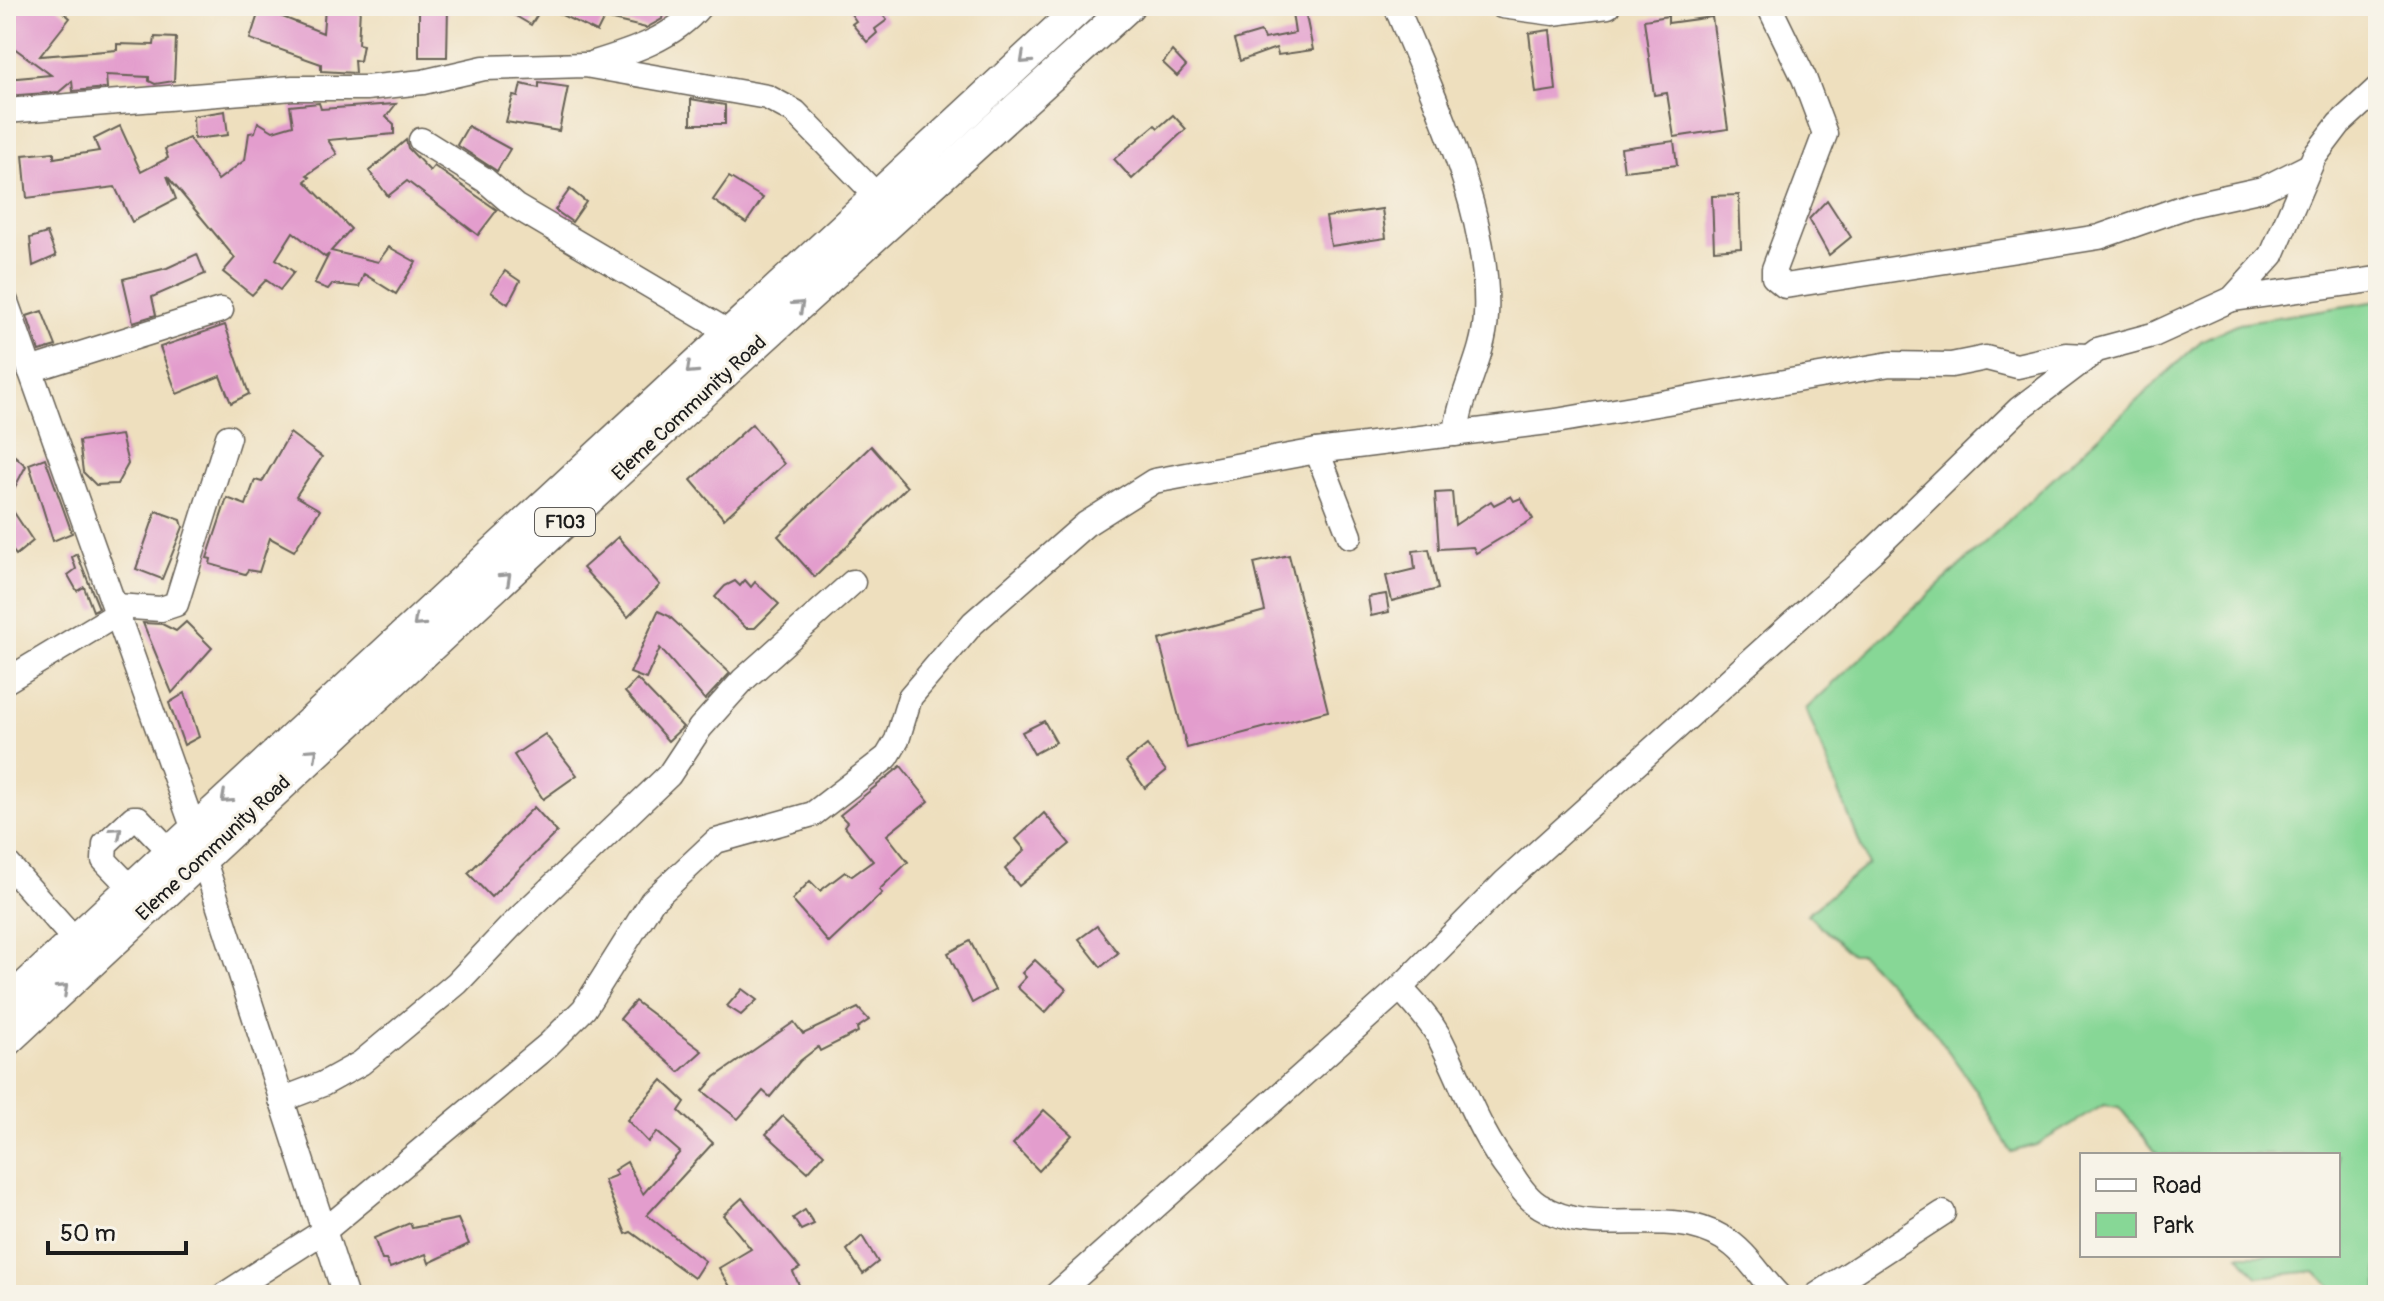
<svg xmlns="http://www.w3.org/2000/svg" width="2384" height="1301" viewBox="0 0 2384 1301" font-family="Pangolin,sans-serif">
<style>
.green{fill:#87d796;stroke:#527a59;stroke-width:2}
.building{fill:#e39dcd}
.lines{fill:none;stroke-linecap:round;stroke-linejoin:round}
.minor-casing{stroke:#666055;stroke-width:27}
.major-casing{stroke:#666055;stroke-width:33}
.minor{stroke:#fff;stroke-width:24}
.major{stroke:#fff;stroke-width:30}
.oneway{stroke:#999}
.labels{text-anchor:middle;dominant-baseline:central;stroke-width:6;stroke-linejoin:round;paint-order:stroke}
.shield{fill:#f7f3e8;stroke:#5e5c59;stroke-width:2}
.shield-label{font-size:18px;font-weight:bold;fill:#1c1c1c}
.street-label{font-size:20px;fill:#1c1c1c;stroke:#f7f3e8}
</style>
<rect width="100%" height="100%" fill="#f7f3e8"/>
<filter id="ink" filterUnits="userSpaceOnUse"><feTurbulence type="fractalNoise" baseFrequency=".0125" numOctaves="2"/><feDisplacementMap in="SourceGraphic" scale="16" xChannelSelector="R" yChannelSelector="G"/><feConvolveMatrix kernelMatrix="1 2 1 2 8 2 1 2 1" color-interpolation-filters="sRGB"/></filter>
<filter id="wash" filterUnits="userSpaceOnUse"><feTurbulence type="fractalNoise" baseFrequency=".006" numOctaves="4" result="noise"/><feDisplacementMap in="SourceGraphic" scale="32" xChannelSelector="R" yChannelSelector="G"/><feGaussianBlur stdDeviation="1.8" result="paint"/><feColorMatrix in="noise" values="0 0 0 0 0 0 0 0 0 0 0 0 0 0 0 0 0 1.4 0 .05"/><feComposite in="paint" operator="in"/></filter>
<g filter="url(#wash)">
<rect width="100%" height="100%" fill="#eedfbe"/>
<path class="green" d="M2378,301V1295H2339L2315,1271L2257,1277L2239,1255H2338V1155H2158L2119,1107L2104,1105L2036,1145L2011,1152L1976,1090L1931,1027L1861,954H1851L1807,914L1868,864L1806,709L2202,340L2239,323Z"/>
<g id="blocks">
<g class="building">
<path d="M6,6H56L70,18L40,56L117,50V44L154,45L155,37L176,38L174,81L155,84L149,81V77L106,75L107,88L73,91L72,81L59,92L6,96V79L51,75L6,42Z"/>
<path d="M419,6H448L447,57H419Z"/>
<path d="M499,6H665L662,19L646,28L604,18L597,32L543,6L531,25Z"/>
<path d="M857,6H875L887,20L875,29L877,33L867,42L852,24L856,21L849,11Z"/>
<path d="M1291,6H1304L1313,50L1278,55L1276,48L1240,61L1234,40L1261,32L1264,39L1295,33Z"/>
<path d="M260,8L323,33L325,8H360L358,44L363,45L360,61L354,60L355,73L321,71V64L250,39Z"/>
<path d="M1668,16V23L1712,17L1728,129L1674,137L1667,93L1654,95L1644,20Z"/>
<path d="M1550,30L1556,90L1536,93L1529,33Z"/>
<path d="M1172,51L1186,66L1177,76L1163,63Z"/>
<path d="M539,83L568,87L559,131L506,122L513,96L518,97L521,84L539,88Z"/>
<path d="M691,99L725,105V124H691Z"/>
<path d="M319,103L321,109L396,104L386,117L394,124V134L328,140L337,154L307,175L310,177L305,181L351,229L331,251L378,262L389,247L416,262L396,294L364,274L359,287L332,284L328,289L314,284L329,254L325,257L293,232L276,259L294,272L280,290L266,280L252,295L223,272L235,258L167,176L176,199L132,222L115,187L27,198L23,155L54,152V158L99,151L94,139L120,126L141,172L168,158L165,149L189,138L218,180L245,160L249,133L255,132L258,122L273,131L293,125L290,106Z"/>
<path d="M225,111L228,135L194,139L193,116Z"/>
<path d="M1173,115L1186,129L1132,179L1114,159L1155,125L1158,128Z"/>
<path d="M468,126L510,149L497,171L457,145Z"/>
<path d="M406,140L408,148L430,171L434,166L497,210L478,235L407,181L388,196L369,171Z"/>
<path d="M1674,141L1677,165L1624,171L1621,148Z"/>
<path d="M729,177L763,198L746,223L713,200Z"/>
<path d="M570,189L586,202L572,222L555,210Z"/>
<path d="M1739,195L1741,248L1714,250L1712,196Z"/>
<path d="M1827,200L1851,237L1829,255L1809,219Z"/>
<path d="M1382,209L1386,238L1331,246L1326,217Z"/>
<path d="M47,233L56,256L33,266L30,238Z"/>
<path d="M197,254L205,274L152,297L156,315L133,322L123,279L167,268Z"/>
<path d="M505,271L520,281L508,304L491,292Z"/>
<path d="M42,311L56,346L39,351L27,316Z"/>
<path d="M225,325L249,394L231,403L220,376L177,394L160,347Z"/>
<path d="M752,424L784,464L724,519L691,480Z"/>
<path d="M290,433L322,457L296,496L320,510L294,551L270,538L259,572L248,570L245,574L210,564L211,559L207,558L227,498L246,505L255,480L262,482Z"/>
<path d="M121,435L128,464L117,484L96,485L83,472L79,441Z"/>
<path d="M871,446L907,487L815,577L778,536Z"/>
<path d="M15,456L26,466L7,502L33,541L16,555L6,542V465Z"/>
<path d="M45,458L72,533L53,541L29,464Z"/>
<path d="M1452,492L1455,525L1491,501L1494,505L1511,496L1514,501L1521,498L1533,519L1476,553L1473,547L1439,549L1435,493Z"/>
<path d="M156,511L181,520L183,527L162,579L136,569Z"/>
<path d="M618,537L660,585L628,617L583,568Z"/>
<path d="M1429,549L1438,589L1392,601L1386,576L1415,569L1413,551Z"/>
<path d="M77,554L99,608L93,611L84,587L77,591L68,575L76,569L72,557Z"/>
<path d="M1289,555L1328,711L1187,748L1159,640L1265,611L1254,563Z"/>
<path d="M745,580L751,587L755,582L779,604L755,628H746L715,597L725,586L735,581L740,586Z"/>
<path d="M1386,594L1389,612L1371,616L1368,597Z"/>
<path d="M658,611L669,616L730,673L705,700L660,648L646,679L630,673Z"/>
<path d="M186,622L212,648L172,693L143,623L162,624L176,631Z"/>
<path d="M637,679L683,727L668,741L625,692Z"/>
<path d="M185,693L199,737L184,745L169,703Z"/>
<path d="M1044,721L1056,742L1034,754L1022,732Z"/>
<path d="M545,734L577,775L543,799L514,755Z"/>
<path d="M1147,745L1166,771L1145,788L1126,762Z"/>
<path d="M901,766L929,801L887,835L908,862L879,890L882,893L829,943L792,900L810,881L820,891L845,872L852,876L873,861L844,826L847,822L840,815Z"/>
<path d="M534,807L557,832L491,897L468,873Z"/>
<path d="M1044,813L1070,844L1019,886L1005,869L1025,850L1016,839Z"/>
<path d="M1097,926L1118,953L1101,967L1079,939Z"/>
<path d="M970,941L995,990L972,1003L948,953Z"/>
<path d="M1035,960L1066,989L1045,1013L1017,987L1026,977L1022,973Z"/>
<path d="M742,989L757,1000L741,1015L727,1006Z"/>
<path d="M635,1001L702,1051L679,1072L620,1019Z"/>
<path d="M858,1008L869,1020L857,1028L858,1032L820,1051L818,1047L800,1061L770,1097L763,1091L738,1119L703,1091L715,1077L794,1022L803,1034Z"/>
<path d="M662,1080L685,1102L679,1111L713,1143L647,1215L705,1261L694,1278L631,1232L626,1234L604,1180L617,1175L614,1170L627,1162L643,1194L680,1152L657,1132L648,1142L627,1120Z"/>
<path d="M1044,1110L1072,1135L1039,1171L1013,1144Z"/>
<path d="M783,1116L824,1154L808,1172L766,1134Z"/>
<path d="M742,1198L800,1268L793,1272L800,1287L787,1295H735L719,1268L751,1249L723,1215Z"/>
<path d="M805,1210L814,1224L801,1230L793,1218Z"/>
<path d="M458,1219L469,1244L429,1263L426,1254L390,1268L386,1260H382L374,1238L410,1223L412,1228Z"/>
<path d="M862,1236L878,1262L863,1274L847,1250Z"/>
</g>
</g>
</g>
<g filter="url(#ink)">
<use href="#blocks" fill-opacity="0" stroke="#666055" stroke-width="2"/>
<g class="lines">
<defs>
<g id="minor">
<path d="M1396,6C1434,99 1491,214 1486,316C1484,358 1460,392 1456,434"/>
<path d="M1502,6L1553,13L1608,6"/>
<path d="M1769,6L1804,78L1825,134L1774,269V277L1785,286L2099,237L2190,205L2263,189L2307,167"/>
<path d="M591,64C630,52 673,39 700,6"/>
<path d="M6,111L293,88H366L423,82L484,68L585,65L767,97L795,112L877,196"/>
<path d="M421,140L485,180L515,206L730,333"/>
<path d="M2232,299L2378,279"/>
<path d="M6,302L193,827L345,1295"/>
<path d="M30,370L221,310"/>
<path d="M1317,451L1350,536"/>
<path d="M116,606L161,609L176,604L228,437"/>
<path d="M6,681L119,613"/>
<path d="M6,862L74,939"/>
<path d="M130,887L104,860L105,844L133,818H138L169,850"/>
<path d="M1400,988C1414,1003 1428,1018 1438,1035C1464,1085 1476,1129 1512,1175C1519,1186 1529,1200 1540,1206C1596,1241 1666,1204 1723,1238C1746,1251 1760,1277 1778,1295"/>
<path d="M281,1100L323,1084L361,1063L457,983L511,926L669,775L700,728L743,680L853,582"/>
<path d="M224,1295L324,1231L548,1045L584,1009L652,901L716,841L813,814L887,757L897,740L910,697L973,623L1086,524L1154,481L1317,451L1556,421L1890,364L1951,365L1986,358L2017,366L2066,355L2087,356"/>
<path d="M1056,1295L1400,988L1505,882L1875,549L2019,409L2097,350L2153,335L2232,299L2272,255L2314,157L2339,124L2378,88"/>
<path d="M1817,1295L1943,1213"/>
</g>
<g id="major">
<path d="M6,1004L1082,6"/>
<path d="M6,1042L738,361L1129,6"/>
</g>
</defs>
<use href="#minor" class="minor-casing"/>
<use href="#major" class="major-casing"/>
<use href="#minor" class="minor"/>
<use href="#major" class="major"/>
</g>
<defs><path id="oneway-chevron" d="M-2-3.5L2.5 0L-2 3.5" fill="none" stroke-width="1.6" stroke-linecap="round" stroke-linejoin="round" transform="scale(2)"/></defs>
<g class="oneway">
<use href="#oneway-chevron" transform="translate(1025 59) rotate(137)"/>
<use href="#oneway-chevron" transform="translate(799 306) rotate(-42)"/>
<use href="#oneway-chevron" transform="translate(691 369) rotate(137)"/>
<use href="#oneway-chevron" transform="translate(506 578) rotate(-43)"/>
<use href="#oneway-chevron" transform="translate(418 622) rotate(137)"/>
<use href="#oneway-chevron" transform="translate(313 753) rotate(-42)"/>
<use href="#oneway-chevron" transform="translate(226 798) rotate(138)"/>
<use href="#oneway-chevron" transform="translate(117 832) rotate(-42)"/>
<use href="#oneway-chevron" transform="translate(63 989) rotate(-43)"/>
</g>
</g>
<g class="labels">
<rect class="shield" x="535" y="508" width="60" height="28" rx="6"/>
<g class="shield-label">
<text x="565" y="522">F103</text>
</g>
<g class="street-label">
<text transform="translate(689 408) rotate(-43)">Eleme Community Road</text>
<text transform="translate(213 848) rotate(-43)">Eleme Community Road</text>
</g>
</g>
<rect width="2384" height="1301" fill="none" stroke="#f7f3e8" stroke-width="32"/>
<rect x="2080" y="1153" width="260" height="104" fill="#f7f3e8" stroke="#9f9d96" stroke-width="2"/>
<rect x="2096" y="1179" width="40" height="12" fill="#ffffff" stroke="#9f9d96" stroke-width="2"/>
<text x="2152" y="1193" font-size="24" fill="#1c1c1c">Road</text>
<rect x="2096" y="1213" width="40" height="24" fill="#87d796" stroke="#9f9d96" stroke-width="2"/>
<text x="2152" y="1233" font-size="24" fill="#1c1c1c">Park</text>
<path d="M48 1241v12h138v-12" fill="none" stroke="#1c1c1c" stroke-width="4"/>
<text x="60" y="1241" font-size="24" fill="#1c1c1c" stroke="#f7f3e8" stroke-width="6" paint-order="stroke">50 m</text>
</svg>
